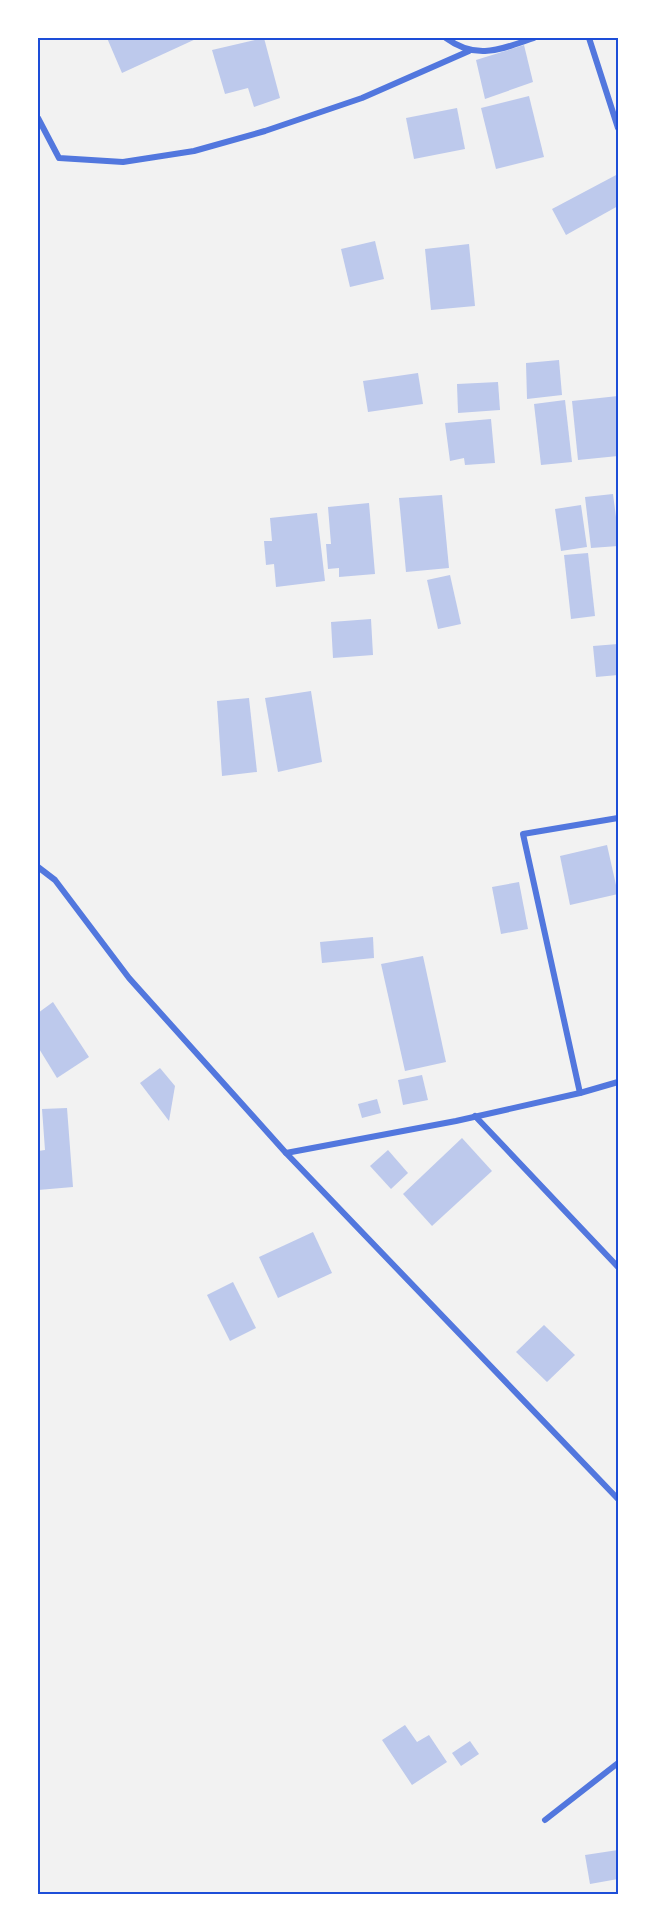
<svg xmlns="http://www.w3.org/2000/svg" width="656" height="1932" viewBox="0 0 656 1932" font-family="'Fira Sans Condensed',sans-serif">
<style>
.building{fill:#bdc9ec}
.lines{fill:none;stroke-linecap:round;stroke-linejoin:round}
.minor{stroke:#5277de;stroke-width:6}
.neatline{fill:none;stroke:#1d4ed8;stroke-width:2}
</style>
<rect width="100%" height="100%" fill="#f2f2f2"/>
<g class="building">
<path d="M107,38H198L122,73Z"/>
<path d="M264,38L280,98L254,107L248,88L225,94L212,50Z"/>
<path d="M524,45L533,82L485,99L476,60Z"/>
<path d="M529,96L544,157L496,169L481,108Z"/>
<path d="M457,108L465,149L414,159L406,118Z"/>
<path d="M618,174V206L566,235L552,209Z"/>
<path d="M375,241L384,279L350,287L341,249Z"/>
<path d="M469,244L475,306L431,310L425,249Z"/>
<path d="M559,360L562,395L527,399L526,363Z"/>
<path d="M418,373L423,404L368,412L363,381Z"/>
<path d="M498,382L500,410L458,413L457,384Z"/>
<path d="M618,396V456L578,460L572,401Z"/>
<path d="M565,400L572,462L541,465L534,404Z"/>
<path d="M491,419L495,463L465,465L464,458L450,461L445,423Z"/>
<path d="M613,494L616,517H618V546L591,548L585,497Z"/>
<path d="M442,495L449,568L406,572L399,498Z"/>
<path d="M369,503L375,574L339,577V568L328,569L326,544H331L328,507Z"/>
<path d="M581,505L587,547L561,551L555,509Z"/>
<path d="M317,513L325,581L276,587L274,564L266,565L264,541H272L270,518Z"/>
<path d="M588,553L595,616L571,619L564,555Z"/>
<path d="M450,575L461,624L438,629L427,580Z"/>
<path d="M371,619L373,655L333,658L331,622Z"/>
<path d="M618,644V675L596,677L593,646Z"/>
<path d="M311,691L322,762L278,772L265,698Z"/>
<path d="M249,698L257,772L222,776L217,701Z"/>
<path d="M607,845L618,894L570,905L560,856Z"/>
<path d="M519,882L528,929L501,934L492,887Z"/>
<path d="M373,937L374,958L322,963L320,942Z"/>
<path d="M423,956L446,1062L405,1071L381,964Z"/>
<path d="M53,1002L89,1057L57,1078L38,1047V1013Z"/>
<path d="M160,1068L175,1086L169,1121L140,1083Z"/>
<path d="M422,1075L428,1100L403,1105L398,1080Z"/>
<path d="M377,1099L381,1113L362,1118L358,1104Z"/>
<path d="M67,1108L73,1187L38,1190V1151L45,1150L42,1109Z"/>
<path d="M462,1138L492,1171L432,1226L403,1194Z"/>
<path d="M388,1150L408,1173L391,1189L370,1166Z"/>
<path d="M313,1232L332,1273L278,1298L259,1257Z"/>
<path d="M233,1282L256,1328L230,1341L207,1295Z"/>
<path d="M544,1325L575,1355L547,1382L516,1352Z"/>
<path d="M405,1725L417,1742L429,1735L447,1762L412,1785L382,1740Z"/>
<path d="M470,1741L479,1754L461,1766L452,1753Z"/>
<path d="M618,1850V1879L590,1884L585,1855Z"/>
</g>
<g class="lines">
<g class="minor">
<path d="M446,38C477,61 501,49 534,38"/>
<path d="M589,38L618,128"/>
<path d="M38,118L59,158L123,162L194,151L265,131L362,98L469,51"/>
<path d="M38,867L55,880L129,978L286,1153L618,1499"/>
<path d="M580,1093L523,834L618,818"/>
<path d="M475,1116L618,1267"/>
<path d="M286,1153L456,1121L580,1093L618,1082"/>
<path d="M545,1820L618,1763"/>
</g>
</g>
<rect width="656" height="1932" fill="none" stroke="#ffffff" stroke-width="78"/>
<rect x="39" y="39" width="578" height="1854" class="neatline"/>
</svg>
